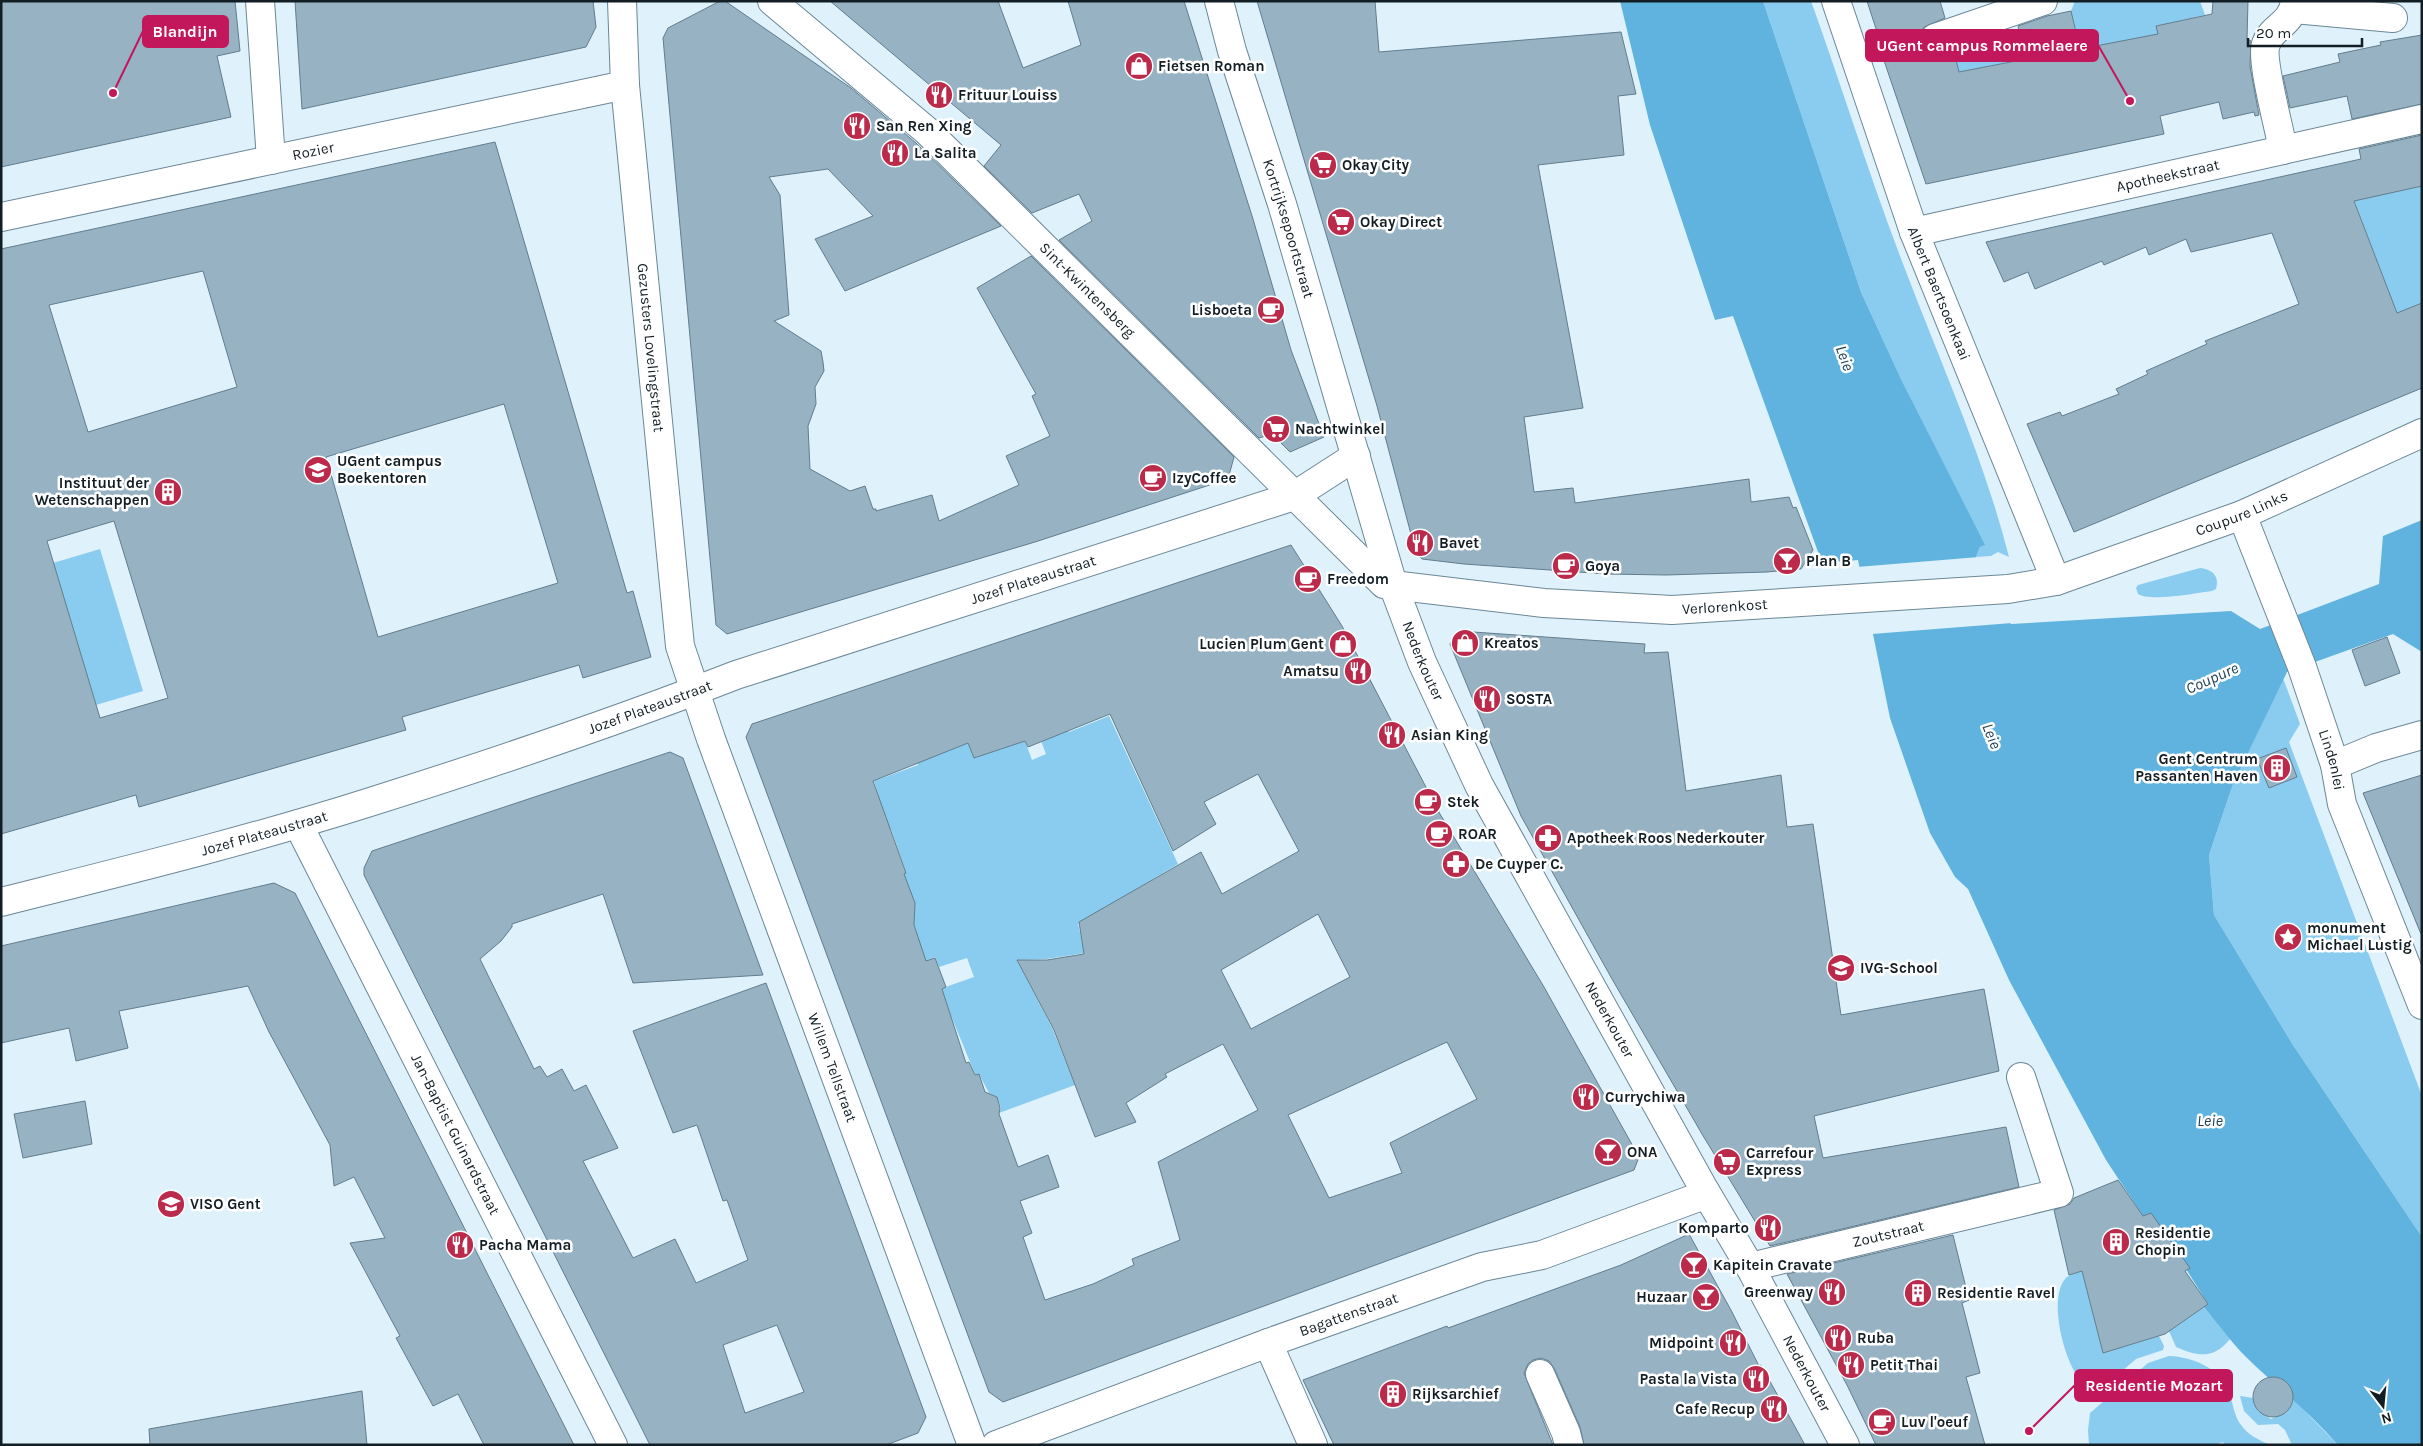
<svg xmlns="http://www.w3.org/2000/svg" width="2423" height="1446" viewBox="0 0 2423 1446" font-family="Karla,sans-serif">
<style>
.green{fill:#8accef}
.water{fill:#5fb3de}
.pier{fill:#dff1fb}
.building{fill:#96b2c3;stroke:#627d8d;fill-rule:evenodd}
.lines{fill:none;stroke-linecap:round;stroke-linejoin:round}
.minor-casing{stroke:#6b8796;stroke-width:30}
.minor{stroke:#fff;stroke-width:28}
.labels{text-anchor:middle;dominant-baseline:central;stroke-width:5;stroke-linejoin:round;paint-order:stroke}
.poi-label{font-size:15px;font-weight:bold;fill:#131e24;stroke:#fff;text-anchor:start}
.street-label{font-size:15px;fill:#131e24;stroke:#fff}
.water-label{font-size:16px;font-style:italic;fill:#1d4255;stroke:#fff}
.leader{fill:none;stroke:#c2185b;stroke-width:2}
.callout-dot{fill:#c2185b;stroke:#fff;stroke-width:2}
.callout{fill:#c2185b;stroke:#c2185b;stroke-width:2}
.callout-label{font-size:16px;text-anchor:middle;font-weight:bold;fill:#fff}
</style>
<rect width="100%" height="100%" fill="#dff1fb"/>
<g class="green">
<path d="M1763,1H1811C1843,90 1871,181 1905,269C1941,364 1984,458 2009,557L1998,552L1991,556L1976,557L1980,547L1984,545L1901,379L1861,292Z"/>
<path d="M2075,1H2200L2205,15L2157,26L2165,63L2080,49L2071,11Z"/>
<path d="M2006,30L2014,61L1947,75L1939,50Z"/>
<path d="M2422,186V303L2397,313L2354,200Z"/>
<path d="M100,549L143,691L96,705L53,563Z"/>
<path d="M2200,568C2212,569 2220,576 2216,589L2212,591C2196,593 2150,602 2138,594L2136,588L2138,585Z"/>
<path d="M2283,678L2300,724L2289,742L2422,1096V1237L2293,1045L2214,915L2209,855L2233,784Z"/>
<path d="M1109,716L1178,864L1078,924L1085,953L1046,959L1017,960L1053,1030L1075,1085L999,1113L1001,1108L997,1097L989,1093L979,1074H975L940,989L974,977L967,958L939,967L935,957L923,962L914,934L917,933L914,925L915,903L894,877L906,872L891,829L864,839L861,801L878,794L874,781L918,765L914,749L944,752L968,743L974,758L1025,741L1032,760L1046,754L1038,733L1063,722L1069,732Z"/>
<path d="M2082,1271L2103,1353L2159,1336L2164,1346L2163,1350L2136,1359L2107,1384L2087,1387C2066,1372 2047,1301 2065,1279C2069,1274 2076,1273 2082,1271Z"/>
<path d="M2204,1307L2230,1339C2214,1359 2198,1357 2176,1347L2169,1331Z"/>
<path d="M2169,1356C2193,1357 2220,1368 2229,1392C2233,1403 2234,1416 2241,1425C2248,1435 2259,1440 2270,1445H2225L2223,1442L2214,1445H2089L2088,1430L2090,1413L2148,1363Z"/>
<path d="M2240,1396L2253,1398L2258,1411L2271,1419L2286,1413L2294,1400L2338,1445H2292L2285,1430L2278,1424L2258,1425L2244,1411Z"/>
</g>
<path class="water" d="M1620,1H1763L1861,292L1901,379L1985,545L1980,547L1976,557L2011,624L2231,611L2260,629L2379,584L2383,536L2422,520V652L2393,634L2287,672L2233,784L2209,855L2214,915L2293,1045L2422,1237V1445H2338C2310,1413 2277,1387 2246,1357C2231,1342 2218,1324 2204,1307L2208,1304L2151,1213L2143,1216L2106,1160L2009,980L1968,889L1955,877L1930,833L1890,718L1858,560L1822,563L1733,316L1715,320L1650,125Z"/>
<path class="pier" d="M1979,557L2012,621L2025,620V622L1872,634L1857,567Z"/>
<g class="building">
<path d="M1,1H235L240,51L217,56L231,117L1,167Z"/>
<path d="M295,1H593L596,27L586,47L302,109Z"/>
<path d="M720,1H725L851,88L916,143L1001,226L845,291L815,239L873,216L828,169L769,177L780,195L789,315L774,321L821,351L823,362L824,371L815,387L816,404L808,426L810,469L850,491L865,486L873,509H876V511L932,495L939,521L1019,485L1006,456L1050,436L1032,396L1036,394L977,288L1031,256L1234,457L1228,479L1035,542L727,634L716,625L663,38L668,28Z"/>
<path d="M830,1H998L1023,68L1081,45L1068,1H1184L1253,219L1291,350L1324,437L1290,452L1272,434L1259,438L1059,240L1092,221L1079,194L1032,213L984,166L1001,145Z"/>
<path d="M1257,1H1375L1379,52L1621,32L1636,94L1618,96L1624,155L1538,165L1583,408L1524,417L1534,492L1573,488L1575,503L1749,479L1751,502L1789,497L1793,508L1796,507L1813,550L1801,569L1767,572L1666,575L1607,574L1464,564L1422,559L1416,553L1377,406Z"/>
<path d="M1867,1H1940L1945,18L1924,27L1920,35V43L1925,50L1932,53L1953,48L1959,72L2026,59L2018,26L2047,16L2071,11L2080,49L2158,34L2156,26L2212,14L2213,1H2248L2247,39L2251,41L2250,66L2259,115L2255,116L2254,112L2223,119L2219,102L2160,116L2164,134L1926,184L1877,40L1879,38Z"/>
<path d="M2422,35V104L2352,119L2347,96L2290,108L2283,76L2340,62L2338,54L2381,45L2380,42Z"/>
<path d="M2422,135V186L2354,201L2397,313L2422,303V388L2074,532L2027,424L2060,412L2062,416L2119,394L2116,389L2148,374L2146,371L2207,344L2205,341L2299,304L2272,233L2191,252L2186,239L2149,255L2146,247L2104,265L2102,261L2035,289L2028,272L2004,282L1986,242L2361,159L2359,149Z"/>
<path d="M495,142L627,593L633,591L651,657L583,678L579,665L402,717L406,730L313,757L139,807L136,795L1,834V249ZM203,271L237,387L88,432L49,305ZM504,404L558,583L378,637L326,457ZM114,521L168,698L100,718L47,541Z"/>
<path d="M1291,545L1342,626L1440,814L1544,987L1639,1157L1634,1170L1003,1402L989,1392L746,737L752,724ZM1110,714L1173,851L1216,824L1204,802L1258,774L1299,851L1222,894L1201,852L1079,922L1084,954L1047,960H1017L1054,1030L1095,1137L1136,1122L1126,1103L1167,1077L1165,1074L1223,1044L1258,1110L1158,1162L1180,1240L1132,1259L1134,1265L1093,1284L1045,1300L1023,1237L1032,1233L1020,1201L1059,1187L1048,1155L1018,1167L999,1114L1000,1108L997,1097L985,1092L979,1074L975,1075L969,1062L966,1063L942,989L946,987L935,958L926,961L914,925L915,903L904,874L906,873L873,781L968,743L974,758L1025,741L1028,747ZM1318,914L1350,977L1251,1029L1221,970ZM1447,1042L1477,1099L1390,1143L1402,1173L1329,1198L1288,1115Z"/>
<path d="M1459,631L1645,644L1644,653L1668,652L1686,791L1781,775L1787,827L1813,824L1841,1015L1984,989L1999,1071L1814,1116L1823,1158L2006,1127L2019,1187L1770,1246L1702,1134L1612,979L1521,816L1450,644Z"/>
<path d="M2387,637L2400,673L2365,686L2352,650Z"/>
<path d="M2286,748L2297,777L2269,788L2257,759Z"/>
<path d="M670,752L683,758L763,975L633,983L603,894L512,924V927L501,941L480,959L534,1069L540,1066L547,1077L562,1069L574,1091L586,1085L618,1148L583,1161L633,1258L675,1239L696,1283L748,1260L727,1200L723,1201L697,1125L673,1133L633,1031L766,983L926,1417L918,1433L886,1445H650L364,875V868L372,851ZM777,1325L804,1392L745,1413L723,1345Z"/>
<path d="M2422,775V934H2421L2363,793Z"/>
<path d="M274,883L295,893L574,1445H484L458,1394L433,1406L396,1338L400,1336L350,1243L385,1238L354,1177L334,1186L330,1145L269,1032L248,986L119,1011L128,1048L76,1061L69,1028L1,1043V946Z"/>
<path d="M85,1101L92,1144L23,1158L14,1114Z"/>
<path d="M2118,1180L2143,1216L2151,1213L2190,1268L2185,1271L2208,1304L2165,1334L2103,1353L2082,1271L2069,1275L2054,1210L2070,1204L2074,1198Z"/>
<path d="M1689,1234L1732,1312L1759,1366L1761,1365L1805,1445H1584L1580,1427L1554,1368L1549,1361L1541,1358L1533,1360L1528,1364L1524,1373L1553,1445H1334L1303,1380L1447,1326L1448,1328L1621,1265Z"/>
<path d="M1953,1235L1969,1300L1962,1303L1980,1373L1966,1377L1985,1445H1876L1847,1385L1787,1274Z"/>
<circle cx="2273" cy="1397" r="20"/>
<path d="M362,1391L367,1445H150L149,1429Z"/>
</g>
<g class="lines">
<defs>
<g id="minor">
<path d="M260,1L271,160"/>
<path id="s1" d="M622,1L625,85L680,646L711,739L972,1445"/>
<path id="s2" d="M772,1L927,131L1384,584L1544,603L1672,610L2008,589L2056,581L2242,515L2422,433"/>
<path id="s3" d="M1219,1L1232,51L1282,204L1393,585L1422,662L1479,785L1705,1191L1750,1267L1845,1445"/>
<path id="s4" d="M1836,1L1914,232L2056,581"/>
<path d="M2294,9L2393,18"/>
<path d="M1935,38L2043,1"/>
<path d="M2283,150C2280,130 2260,59 2266,44C2272,26 2292,25 2295,1"/>
<path id="s5" d="M1,217L625,85"/>
<path id="s6" d="M1914,232L2422,119"/>
<path id="s7" d="M2242,515L2302,667L2335,765L2342,804L2422,1005"/>
<path d="M2335,765L2376,748L2422,735"/>
<path id="s8" d="M298,824L613,1445"/>
<path id="s9" d="M1,902C124,871 247,841 367,803C491,764 615,722 736,675L1294,496L1356,456"/>
<path id="s10" d="M1750,1267L2059,1193L2021,1077"/>
<path d="M1268,1343L1313,1445"/>
<path d="M1540,1374L1566,1433L1569,1445"/>
<path id="s11" d="M996,1445L1268,1343L1482,1267L1542,1255L1696,1198L1705,1191"/>
</g>
</defs>
<use href="#minor" class="minor-casing"/>
<use href="#minor" class="minor"/>
</g>
<defs>
<symbol id="shop-disc" viewBox="-11 -11 22 22"><circle r="9.5" fill="#bb2a4a" stroke="#fff"/><path d="M-5-2.5h2.3a2.7 3.5 0 0 1 5.4 0H5L5.5 6h-11ZM-1.5-2.5h3a1.5 2.3 0 0 0-3 0Z" fill="#fff"/></symbol>
<symbol id="restaurant-disc" viewBox="-11 -11 22 22"><circle r="9.5" fill="#bb2a4a" stroke="#fff"/><path d="M-5-6h1v4h1v-4h1v4h1v-4h1v5L-1.5 .5V6h-2V.5L-5-1ZM5-6V6H3V1.5H1.5Q1.5-4 5-6Z" fill="#fff"/></symbol>
<symbol id="supermarket-disc" viewBox="-11 -11 22 22"><circle r="9.5" fill="#bb2a4a" stroke="#fff"/><path d="M-6-5.5h2.5l.6 2H6L4.5 2H-2.5L-4.4-4H-6ZM-1.5 3.2a1.3 1.3 0 1 0 .1 0ZM3 3.2a1.3 1.3 0 1 0 .1 0Z" fill="#fff"/></symbol>
<symbol id="cafe-disc" viewBox="-11 -11 22 22"><circle r="9.5" fill="#bb2a4a" stroke="#fff"/><path d="M-5.5-4.5H6V0H3Q3 3.5 0 3.5H-2.5Q-5.5 3.5-5.5 0ZM3-3.2v2h1.7v-2ZM-6 4.5H4V6H-6Z" fill="#fff"/></symbol>
<symbol id="university-disc" viewBox="-11 -11 22 22"><circle r="9.5" fill="#bb2a4a" stroke="#fff"/><path d="M0-5L7-2L0 1L-7-2ZM-4 1L0 2.5L4 1V4Q0 6-4 4Z" fill="#fff"/></symbol>
<symbol id="building-disc" viewBox="-11 -11 22 22"><circle r="9.5" fill="#bb2a4a" stroke="#fff"/><path d="M-4-6H4V6H1V3H-1V6H-4ZM-2.5-4.3h1.7v1.8h-1.7ZM.8-4.3h1.7v1.8H.8ZM-2.5-1h1.7V.8h-1.7ZM.8-1h1.7V.8H.8Z" fill="#fff"/></symbol>
<symbol id="bar-disc" viewBox="-11 -11 22 22"><circle r="9.5" fill="#bb2a4a" stroke="#fff"/><path d="M-6-5H6L.8 .8V4.5H3.5V6h-7V4.5H-.8V.8Z" fill="#fff"/></symbol>
<symbol id="pharmacy-disc" viewBox="-11 -11 22 22"><circle r="9.5" fill="#bb2a4a" stroke="#fff"/><path d="M-2-6h4v4h4v4h-4v4h-4v-4h-4v-4h4Z" fill="#fff"/></symbol>
<symbol id="sight-disc" viewBox="-11 -11 22 22"><circle r="9.5" fill="#bb2a4a" stroke="#fff"/><path d="M0-6L1.8-2.2L6-1.7L2.9 1.2L3.7 5.4L0 3.3L-3.7 5.4L-2.9 1.2L-6-1.7L-1.8-2.2Z" fill="#fff"/></symbol>
<symbol id="school-disc" viewBox="-11 -11 22 22"><circle r="9.5" fill="#bb2a4a" stroke="#fff"/><path d="M0-5L7-2L0 1L-7-2ZM-4 1L0 2.5L4 1V4Q0 6-4 4Z" fill="#fff"/></symbol>
</defs>
<g fill-rule="evenodd">
<use href="#shop-disc" x="1123" y="50" width="32" height="32"/>
<use href="#restaurant-disc" x="923" y="79" width="32" height="32"/>
<use href="#restaurant-disc" x="841" y="110" width="32" height="32"/>
<use href="#restaurant-disc" x="879" y="137" width="32" height="32"/>
<use href="#supermarket-disc" x="1307" y="149" width="32" height="32"/>
<use href="#supermarket-disc" x="1325" y="206" width="32" height="32"/>
<use href="#cafe-disc" x="1255" y="294" width="32" height="32"/>
<use href="#supermarket-disc" x="1260" y="413" width="32" height="32"/>
<use href="#university-disc" x="302" y="454" width="32" height="32"/>
<use href="#cafe-disc" x="1137" y="462" width="32" height="32"/>
<use href="#building-disc" x="152" y="476" width="32" height="32"/>
<use href="#restaurant-disc" x="1404" y="527" width="32" height="32"/>
<use href="#bar-disc" x="1771" y="545" width="32" height="32"/>
<use href="#cafe-disc" x="1550" y="550" width="32" height="32"/>
<use href="#cafe-disc" x="1292" y="563" width="32" height="32"/>
<use href="#shop-disc" x="1449" y="627" width="32" height="32"/>
<use href="#shop-disc" x="1327" y="628" width="32" height="32"/>
<use href="#restaurant-disc" x="1342" y="655" width="32" height="32"/>
<use href="#restaurant-disc" x="1471" y="683" width="32" height="32"/>
<use href="#restaurant-disc" x="1376" y="719" width="32" height="32"/>
<use href="#building-disc" x="2261" y="752" width="32" height="32"/>
<use href="#cafe-disc" x="1412" y="786" width="32" height="32"/>
<use href="#cafe-disc" x="1423" y="818" width="32" height="32"/>
<use href="#pharmacy-disc" x="1532" y="822" width="32" height="32"/>
<use href="#pharmacy-disc" x="1440" y="848" width="32" height="32"/>
<use href="#sight-disc" x="2272" y="921" width="32" height="32"/>
<use href="#school-disc" x="1825" y="952" width="32" height="32"/>
<use href="#restaurant-disc" x="1570" y="1081" width="32" height="32"/>
<use href="#bar-disc" x="1592" y="1136" width="32" height="32"/>
<use href="#supermarket-disc" x="1711" y="1146" width="32" height="32"/>
<use href="#school-disc" x="155" y="1188" width="32" height="32"/>
<use href="#restaurant-disc" x="1752" y="1212" width="32" height="32"/>
<use href="#building-disc" x="2100" y="1226" width="32" height="32"/>
<use href="#restaurant-disc" x="444" y="1229" width="32" height="32"/>
<use href="#bar-disc" x="1678" y="1249" width="32" height="32"/>
<use href="#restaurant-disc" x="1816" y="1276" width="32" height="32"/>
<use href="#building-disc" x="1902" y="1277" width="32" height="32"/>
<use href="#bar-disc" x="1690" y="1281" width="32" height="32"/>
<use href="#restaurant-disc" x="1822" y="1322" width="32" height="32"/>
<use href="#restaurant-disc" x="1717" y="1327" width="32" height="32"/>
<use href="#restaurant-disc" x="1835" y="1349" width="32" height="32"/>
<use href="#restaurant-disc" x="1740" y="1363" width="32" height="32"/>
<use href="#building-disc" x="1377" y="1378" width="32" height="32"/>
<use href="#restaurant-disc" x="1758" y="1393" width="32" height="32"/>
<use href="#cafe-disc" x="1866" y="1406" width="32" height="32"/>
</g>
<g class="labels">
<g class="poi-label">
<text x="1158" y="66">Fietsen Roman</text>
<text x="958" y="95">Frituur Louiss</text>
<text x="876" y="126">San Ren Xing</text>
<text x="914" y="153">La Salita</text>
<text x="1342" y="165">Okay City</text>
<text x="1360" y="222">Okay Direct</text>
<text x="1252" y="310" text-anchor="end">Lisboeta</text>
<text x="1295" y="429">Nachtwinkel</text>
<text x="337" y="461">UGent campus<tspan x="337" dy="17">Boekentoren</tspan></text>
<text x="1172" y="478">IzyCoffee</text>
<text x="149" y="483" text-anchor="end">Instituut der<tspan x="149" dy="17">Wetenschappen</tspan></text>
<text x="1439" y="543">Bavet</text>
<text x="1806" y="561">Plan B</text>
<text x="1585" y="566">Goya</text>
<text x="1327" y="579">Freedom</text>
<text x="1484" y="643">Kreatos</text>
<text x="1324" y="644" text-anchor="end">Lucien Plum Gent</text>
<text x="1339" y="671" text-anchor="end">Amatsu</text>
<text x="1506" y="699">SOSTA</text>
<text x="1411" y="735">Asian King</text>
<text x="2258" y="759" text-anchor="end">Gent Centrum<tspan x="2258" dy="17">Passanten Haven</tspan></text>
<text x="1447" y="802">Stek</text>
<text x="1458" y="834">ROAR</text>
<text x="1567" y="838">Apotheek Roos Nederkouter</text>
<text x="1475" y="864">De Cuyper C.</text>
<text x="2307" y="928">monument<tspan x="2307" dy="17">Michael Lustig</tspan></text>
<text x="1860" y="968">IVG-School</text>
<text x="1605" y="1097">Currychiwa</text>
<text x="1627" y="1152">ONA</text>
<text x="1746" y="1153">Carrefour<tspan x="1746" dy="17">Express</tspan></text>
<text x="190" y="1204">VISO Gent</text>
<text x="1749" y="1228" text-anchor="end">Komparto</text>
<text x="2135" y="1233">Residentie<tspan x="2135" dy="17">Chopin</tspan></text>
<text x="479" y="1245">Pacha Mama</text>
<text x="1713" y="1265">Kapitein Cravate</text>
<text x="1813" y="1292" text-anchor="end">Greenway</text>
<text x="1937" y="1293">Residentie Ravel</text>
<text x="1687" y="1297" text-anchor="end">Huzaar</text>
<text x="1857" y="1338">Ruba</text>
<text x="1714" y="1343" text-anchor="end">Midpoint</text>
<text x="1870" y="1365">Petit Thai</text>
<text x="1737" y="1379" text-anchor="end">Pasta la Vista</text>
<text x="1412" y="1394">Rijksarchief</text>
<text x="1755" y="1409" text-anchor="end">Cafe Recup</text>
<text x="1901" y="1422">Luv l'oeuf</text>
</g>
<g class="street-label">
<text stroke="none"><textPath href="#s5" startOffset="319">Rozier</textPath></text>
<text stroke="none"><textPath href="#s6" startOffset="260">Apotheekstraat</textPath></text>
<text stroke="none"><textPath href="#s3" startOffset="238">Kortrijksepoortstraat</textPath></text>
<text stroke="none"><textPath href="#s2" startOffset="428">Sint-Kwintensberg</textPath></text>
<text stroke="none"><textPath href="#s4" startOffset="310">Albert Baertsoenkaai</textPath></text>
<text stroke="none"><textPath href="#s1" startOffset="348">Gezusters Lovelingstraat</textPath></text>
<text stroke="none"><textPath href="#s2" startOffset="1718">Coupure Links</textPath></text>
<text stroke="none"><textPath href="#s9" startOffset="1082">Jozef Plateaustraat</textPath></text>
<text stroke="none"><textPath href="#s2" startOffset="1188">Verlorenkost</textPath></text>
<text stroke="none"><textPath href="#s3" startOffset="691">Nederkouter</textPath></text>
<text stroke="none"><textPath href="#s9" startOffset="678">Jozef Plateaustraat</textPath></text>
<text stroke="none"><textPath href="#s7" startOffset="261">Lindenlei</textPath></text>
<text stroke="none"><textPath href="#s9" startOffset="272">Jozef Plateaustraat</textPath></text>
<text stroke="none"><textPath href="#s3" startOffset="1096">Nederkouter</textPath></text>
<text stroke="none"><textPath href="#s1" startOffset="1096">Willem Tellstraat</textPath></text>
<text stroke="none"><textPath href="#s8" startOffset="348">Jan-Baptist Guinardstraat</textPath></text>
<text stroke="none"><textPath href="#s10" startOffset="142">Zoutstraat</textPath></text>
<text stroke="none"><textPath href="#s11" startOffset="376">Bagattenstraat</textPath></text>
<text stroke="none"><textPath href="#s3" startOffset="1501">Nederkouter</textPath></text>
</g>
<g class="water-label">
<text transform="translate(1845 358) rotate(70)">Leie</text>
<text transform="translate(2212 678) rotate(-24)">Coupure</text>
<text transform="translate(1992 736) rotate(68)">Leie</text>
<text x="2210" y="1120">Leie</text>
</g>
</g>
<path class="leader" d="M113 93L143 31M2130 101L2098 45M2029 1431L2075 1385"/>
<g class="callout-dot">
<circle cx="113" cy="93" r="5"/>
<circle cx="2130" cy="101" r="5"/>
<circle cx="2029" cy="1431" r="5"/>
</g>
<g class="callout">
<rect x="143" y="16" width="85" height="31" rx="5"/>
<rect x="1866" y="30" width="232" height="31" rx="5"/>
<rect x="2075" y="1370" width="157" height="31" rx="5"/>
</g>
<g class="callout-label">
<text x="185" y="37">Blandijn</text>
<text x="1982" y="51">UGent campus Rommelaere</text>
<text x="2154" y="1391">Residentie Mozart</text>
</g>
<rect width="2423" height="1446" fill="none" stroke="#131e24" stroke-width="5"/>
<g transform="translate(2383 1406) rotate(164)" stroke="#ffffff" stroke-width="4" paint-order="stroke">
<path d="M0-4L9 19L0 12L-9 19Z" fill="#131e24"/>
<text y="-8" font-size="14" font-weight="bold" text-anchor="middle" fill="#131e24">N</text>
</g>
<path d="M2248 38v8h114v-8" fill="none" stroke="#131e24" stroke-width="2.5"/>
<text x="2256" y="38" font-size="15" fill="#131e24" stroke="#ffffff" stroke-width="4" paint-order="stroke">20 m</text>
</svg>
